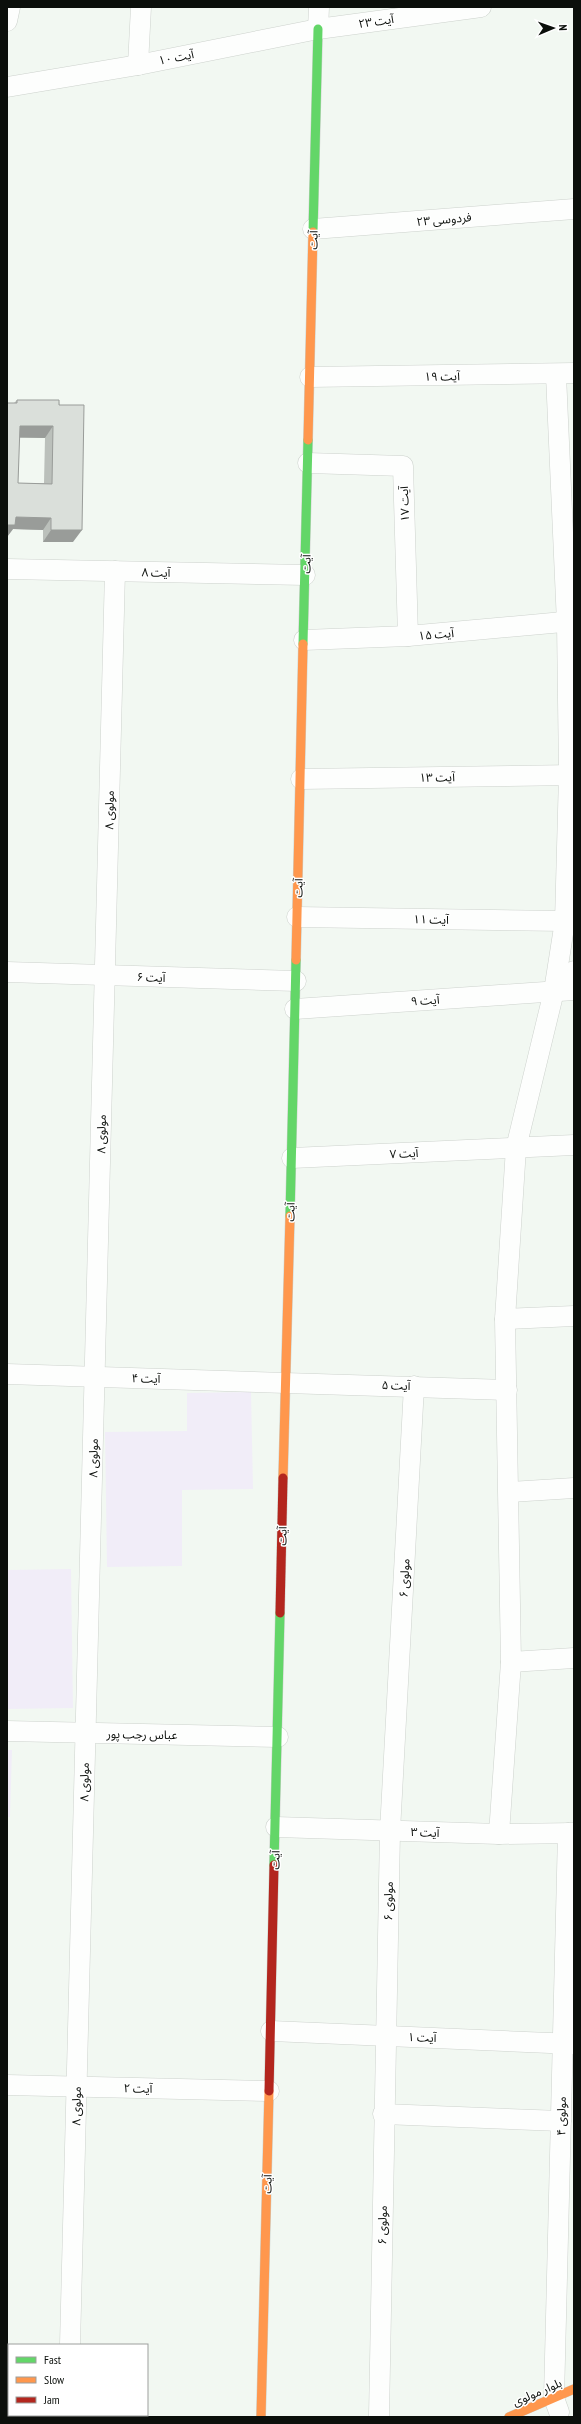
<svg xmlns="http://www.w3.org/2000/svg" width="581" height="2424" viewBox="0 0 581 2424" font-family="'PT Sans Narrow','Noto Sans Arabic',sans-serif">
<style>
.green{fill:#f1edf8}
.lines{fill:none;stroke-linecap:round;stroke-linejoin:round}
.street-casing{stroke:#cdd2cd;stroke-width:21}
.fast-casing{stroke:#cdd2cd;stroke-width:10}
.slow-casing{stroke:#cdd2cd;stroke-width:10}
.jam-casing{stroke:#cdd2cd;stroke-width:10}
.street{stroke:#fdfefd;stroke-width:20}
.fast{stroke:#63d668;stroke-width:9}
.slow{stroke:#ff974d;stroke-width:9}
.jam{stroke:#b3261e;stroke-width:9}
.wall{fill:#bbc0bb;fill-rule:evenodd}
.shaded-wall{fill:#999c99}
.building{fill:#dadfda;stroke:#999c99;fill-rule:evenodd}
.labels{text-anchor:middle;dominant-baseline:central;stroke-width:3;stroke-linejoin:round;paint-order:stroke}
.street-label{font-size:12px;fill:#0b0f0b;stroke:#fff}
</style>
<rect width="100%" height="100%" fill="#f2f8f2"/>
<g class="green">
<path d="M251,1392L253,1489L182,1490V1566L107,1567L105,1432L187,1431V1393Z"/>
<path d="M71,1569L73,1708L7,1709V1570Z"/>
<path d="M7,1750H12L10,1817H7Z"/>
</g>
<g class="lines">
<defs>
<g id="street">
<path d="M7,21L10,7"/>
<path d="M318,29L319,7"/>
<path d="M138,65L141,7"/>
<path d="M7,87L138,65L318,29L481,7"/>
<path d="M313,229L574,209"/>
<path d="M310,377L574,373"/>
<path d="M308,463L403,466L408,636"/>
<path d="M7,569L305,575"/>
<path d="M304,640L408,636L574,621"/>
<path d="M301,779L574,775"/>
<path d="M297,917L565,921"/>
<path d="M7,972L296,981"/>
<path d="M554,991L574,971"/>
<path d="M295,1009L574,990"/>
<path d="M292,1158L574,1145"/>
<path d="M505,1319L574,1316"/>
<path d="M7,1374L507,1390"/>
<path d="M510,1492L574,1488"/>
<path d="M511,1662L574,1658"/>
<path d="M7,1731L278,1737"/>
<path d="M276,1827L499,1834L574,1833"/>
<path d="M499,1834L511,1662L505,1319L516,1148L554,991L565,921L569,775L567,623L556,375"/>
<path d="M271,2031L574,2044"/>
<path d="M7,2085L269,2091"/>
<path d="M383,2114L561,2121"/>
<path d="M70,2345L115,571"/>
<path d="M559,2412L554,2398L568,1833"/>
<path d="M68,2417V2415"/>
<path d="M379,2417L390,1831L414,1386"/>
</g>
<g id="fast">
<path d="M313,232L318,29"/>
<path d="M303,644L308,440"/>
<path d="M290,1216L296,960"/>
<path d="M274,1865L280,1613"/>
</g>
<g id="slow">
<path d="M308,440L313,232"/>
<path d="M296,960L303,644"/>
<path d="M283,1478L290,1216"/>
<path d="M261,2417L269,2091"/>
<path d="M509,2417L574,2389"/>
</g>
<g id="jam">
<path d="M280,1613L283,1478"/>
<path d="M269,2091L274,1865"/>
</g>
</defs>
<use href="#street" class="street-casing"/>
<use href="#fast" class="fast-casing"/>
<use href="#slow" class="slow-casing"/>
<use href="#jam" class="jam-casing"/>
<use href="#street" class="street"/>
<use href="#fast" class="fast"/>
<use href="#slow" class="slow"/>
<use href="#jam" class="jam"/>
</g>
<path class="wall" d="M17,400H59L73,542H43V530L13,529L7,537L14,403ZM19,438H45L44,483H18Z"/>
<g class="shaded-wall">
<path d="M20,426H53L45,438L11,437Z"/>
<path d="M16,517L51,518L43,530L13,529L7,537V525Z"/>
<path d="M51,530H82L73,542H43Z"/>
</g>
<path class="building" d="M17,400H59V405H84L82,530H51V518L16,517L15,525H7V403H17ZM20,426H53L52,484L18,483Z"/>
<g class="labels">
<g class="street-label">
<text transform="translate(376 21) rotate(-8)">آیت ۲۳</text>
<text transform="translate(176 57) rotate(-11)">آیت ۱۰</text>
<text transform="translate(444 219) rotate(-5)">فردوسی ۲۳</text>
<text transform="translate(313 240) rotate(-89)">آیت</text>
<text transform="translate(442 376) rotate(-1)">آیت ۱۹</text>
<text transform="translate(404 504) rotate(-92)">آیت ۱۷</text>
<text transform="translate(306 564) rotate(-89)">آیت</text>
<text transform="translate(156 572) rotate(1)">آیت ۸</text>
<text transform="translate(436 634) rotate(-5)">آیت ۱۵</text>
<text transform="translate(437 777) rotate(-1)">آیت ۱۳</text>
<text transform="translate(109 810) rotate(-89)">مولوی ۸</text>
<text transform="translate(298 888) rotate(-89)">آیت</text>
<text transform="translate(431 919) rotate(1)">آیت ۱۱</text>
<text transform="translate(151 977) rotate(2)">آیت ۶</text>
<text transform="translate(425 1000) rotate(-4)">آیت ۹</text>
<text transform="translate(101 1134) rotate(-89)">مولوی ۸</text>
<text transform="translate(404 1153) rotate(-3)">آیت ۷</text>
<text transform="translate(290 1212) rotate(-89)">آیت</text>
<text transform="translate(146 1378) rotate(1)">آیت ۴</text>
<text transform="translate(396 1385) rotate(2)">آیت ۵</text>
<text transform="translate(93 1458) rotate(-89)">مولوی ۸</text>
<text transform="translate(282 1536) rotate(-89)">آیت</text>
<text transform="translate(404 1578) rotate(-87)">مولوی ۶</text>
<text transform="translate(142 1734) rotate(1)">عباس رجب پور</text>
<text transform="translate(84 1782) rotate(-89)">مولوی ۸</text>
<text transform="translate(425 1832) rotate(2)">آیت ۳</text>
<text transform="translate(275 1860) rotate(-89)">آیت</text>
<text transform="translate(388 1901) rotate(-89)">مولوی ۶</text>
<text transform="translate(422 2037) rotate(2)">آیت ۱</text>
<text transform="translate(138 2088) rotate(1)">آیت ۲</text>
<text transform="translate(76 2106) rotate(-89)">مولوی ۸</text>
<text transform="translate(561 2116) rotate(-89)">مولوی ۴</text>
<text transform="translate(267 2184) rotate(-89)">آیت</text>
<text transform="translate(382 2225) rotate(-89)">مولوی ۶</text>
<text transform="translate(537 2392) rotate(-23)">بلوار مولوی</text>
</g>
</g>
<rect width="581" height="2424" fill="none" stroke="#0b0f0b" stroke-width="16"/>
<rect x="8" y="2344" width="140" height="72" fill="#ffffff" stroke="#9d9f9d"/>
<rect x="16" y="2357" width="20" height="6" fill="#63d668" stroke="#9d9f9d"/>
<text x="44" y="2364" font-size="12" fill="#0b0f0b">Fast</text>
<rect x="16" y="2377" width="20" height="6" fill="#ff974d" stroke="#9d9f9d"/>
<text x="44" y="2384" font-size="12" fill="#0b0f0b">Slow</text>
<rect x="16" y="2397" width="20" height="6" fill="#b3261e" stroke="#9d9f9d"/>
<text x="44" y="2404" font-size="12" fill="#0b0f0b">Jam</text>
<g transform="translate(553 28) rotate(88)" stroke="#ffffff" stroke-width="3" paint-order="stroke">
<path d="M0-3L7 15L0 10L-7 15Z" fill="#0b0f0b"/>
<text y="-6" font-size="11" font-weight="bold" text-anchor="middle" fill="#0b0f0b">N</text>
</g>
</svg>
